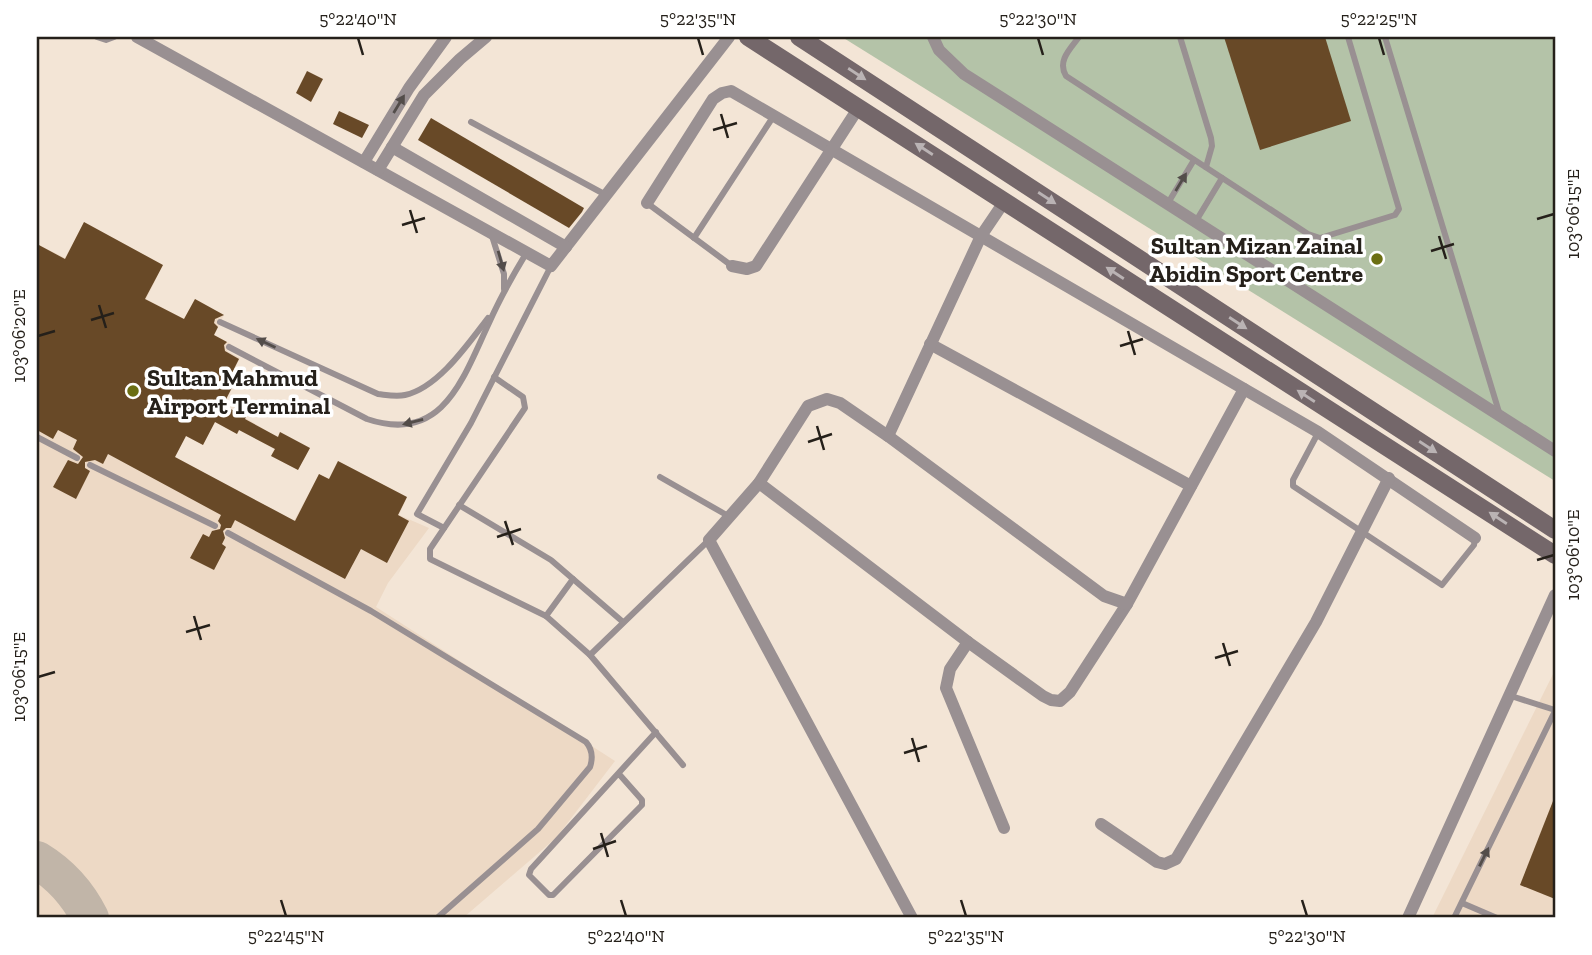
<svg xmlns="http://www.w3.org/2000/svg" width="1592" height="955" viewBox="0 0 1592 955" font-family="'Zilla Slab',serif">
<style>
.built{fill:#edd9c5}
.green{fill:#b4c3a8}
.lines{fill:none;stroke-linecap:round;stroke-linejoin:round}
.taxiway{stroke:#c1b5a8;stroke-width:38}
.building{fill:#684927}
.lane{stroke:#999092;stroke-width:6}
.street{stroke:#999092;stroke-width:12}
.secondary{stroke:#74676a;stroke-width:18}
.oneway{fill:#bab3b4}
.oneway2{fill:#534d4a}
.ticks{fill:none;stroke:#25201a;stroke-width:2.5}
.poi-dot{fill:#6b6e12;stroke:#fff;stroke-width:2.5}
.labels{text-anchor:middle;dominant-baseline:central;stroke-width:7;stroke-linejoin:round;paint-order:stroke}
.poi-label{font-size:24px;font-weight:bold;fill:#25201a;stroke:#fff;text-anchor:end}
.neatline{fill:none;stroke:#25201a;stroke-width:2.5}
.ticks-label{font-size:18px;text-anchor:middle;fill:#25201a}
</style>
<rect width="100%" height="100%" fill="#f3e5d6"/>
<g class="built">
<path d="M84,222L163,265L146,299L184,319L195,299L224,315L214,335L231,344L227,351L240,358L231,374L237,378L224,405L277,437L280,432L310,448L298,470L271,456L274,449L240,430L237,434L215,422L203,445L186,436L175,457L294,521L319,474L329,479L338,461L407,497L399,515L429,528L388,583L376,607L615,761L556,838L463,918H37V244L65,258Z"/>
<path d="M1555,670V918H1432Z"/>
</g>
<path class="green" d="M842,37H1555V481Z"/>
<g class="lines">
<path class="taxiway" d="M37,860C60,874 78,894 90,918"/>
</g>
<g class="building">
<path d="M1224,37H1325L1351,121L1260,150Z"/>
<path d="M307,71L323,79L311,102L296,93Z"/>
<path d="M339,111L369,125L362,138L333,124Z"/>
<path d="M431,118L584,208L582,212L569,228L418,140Z"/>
<path d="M84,222L163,265L145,299L184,319L195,299L224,315L215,319L214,323L218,327L214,335L227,342L224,345L225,351L239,359L231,375L237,378L223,405L246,417L245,419L278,437L280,432L310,448L298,470L271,456L275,449L239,430L237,434L215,422L203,445L186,436L175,457L295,521L319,474L329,479L338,461L407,497L398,515L409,521L387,563L361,549L345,579L235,520L231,528H226L223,531L225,538L222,544L226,547L214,570L190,558L203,534L209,537L212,531L220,529L221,525L218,521L221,515L108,454L103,464L95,460L85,462V468L90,471L76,499L53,487L68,460L78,464L83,457L73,449L77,440L58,430L53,439L37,430V244L65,259Z"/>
<path d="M1555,796V899L1520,885Z"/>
</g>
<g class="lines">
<g class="lane">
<path d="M97,37L106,40L114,37"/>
<path d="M1079,37C1070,49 1057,61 1066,76L1308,234L1320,238L1395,215L1399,209L1348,37"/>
<path d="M1180,37L1211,138L1212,146L1206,167"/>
<path d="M1385,37L1499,412"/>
<path d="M471,122L606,195"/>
<path d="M647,203L732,266"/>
<path d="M1168,203L1194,160"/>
<path d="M1196,221L1222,178"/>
<path d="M492,236L504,274V289"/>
<path d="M694,238L773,117"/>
<path d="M220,322L378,394C387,395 396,397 405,395C438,388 468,344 488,318"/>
<path d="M229,347L367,419C443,445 463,378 489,323C500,298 513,275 527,252"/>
<path d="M494,377L523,397L525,408L430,549V559L546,616L590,655L683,765"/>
<path d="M1318,433L1293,480V486L1442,585L1474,545L1475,538"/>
<path d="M37,437L77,458"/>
<path d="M90,465L215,526"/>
<path d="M660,477L730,517"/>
<path d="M459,505L551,560L623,622"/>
<path d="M444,528L417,514L471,423L551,266"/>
<path d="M228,533L371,611L586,742C592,749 593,758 590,767L538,829L437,918"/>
<path d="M546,616L573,579"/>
<path d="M590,655L709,540"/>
<path d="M1511,696L1555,710"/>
<path d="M619,774L642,800V805L553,895H549L529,875L531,869L656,732"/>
<path d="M1462,903L1497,918"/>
<path d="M1454,918L1555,711"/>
</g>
<g class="street">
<path d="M137,37L551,266L729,37"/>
<path d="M933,37L939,50L964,74L1555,451"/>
<path d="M392,147L566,247"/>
<path d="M364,162L409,88L446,37"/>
<path d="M378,170L424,95L460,59L486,37"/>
<path d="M647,203L713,99L722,93L731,91L1318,432L1475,538"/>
<path d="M732,266L747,269L756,266L859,107"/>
<path d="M930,344L1191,486"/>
<path d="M888,436L981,236L1004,202"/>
<path d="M759,483L968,642L1043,696L1051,700L1060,701L1070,692L1127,604L1244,389"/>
<path d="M968,642L950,669L946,688L1004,828"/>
<path d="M1101,824L1157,862L1165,864L1176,859L1316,622L1389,478"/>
<path d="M912,918L709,540L759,483L808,406L827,399L840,403L888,436L1104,596L1127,604"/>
<path d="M1408,918L1555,595"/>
</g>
<g class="secondary">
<path d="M748,37L1555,555"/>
<path d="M799,37L1555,530"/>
</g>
</g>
<defs><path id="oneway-solid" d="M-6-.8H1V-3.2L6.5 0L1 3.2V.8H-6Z" transform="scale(1.75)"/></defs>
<g class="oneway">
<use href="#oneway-solid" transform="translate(857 74) rotate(33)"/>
<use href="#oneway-solid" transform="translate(924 149) rotate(-147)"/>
<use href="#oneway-solid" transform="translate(1047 198) rotate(33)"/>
<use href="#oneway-solid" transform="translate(1115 273) rotate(-147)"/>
<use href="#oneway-solid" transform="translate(1238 323) rotate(33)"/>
<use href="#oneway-solid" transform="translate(1306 396) rotate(-147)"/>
<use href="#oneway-solid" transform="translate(1428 447) rotate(33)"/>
<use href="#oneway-solid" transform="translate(1498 518) rotate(-147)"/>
</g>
<g class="oneway2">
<use href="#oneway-solid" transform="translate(399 104) rotate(-59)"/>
<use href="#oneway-solid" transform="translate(1181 182) rotate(-59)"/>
<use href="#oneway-solid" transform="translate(501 261) rotate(74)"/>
<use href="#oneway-solid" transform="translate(266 343) rotate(-155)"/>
<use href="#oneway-solid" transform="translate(413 422) rotate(166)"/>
<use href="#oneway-solid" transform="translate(1484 857) rotate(-64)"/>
</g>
<path class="ticks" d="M358,38L363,55M698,38L703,55M1038,38L1043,55M1379,38L1384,55M721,114L728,138M713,130L737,123M410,210L417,233M1537,219L1554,214M402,225L425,218M1439,236L1446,259M1431,251L1454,244M99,305L106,328M91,320L114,313M1128,331L1135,355M38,336L55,331M1120,346L1143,339M817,426L824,450M808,442L832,434M505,521L513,545M497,537L521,529M1537,560L1554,555M194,616L201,640M186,632L210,625M1223,643L1230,666M1215,658L1238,651M38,677L55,672M912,738L919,762M904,753L927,746M601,833L608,857M593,849L616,841M281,900L286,916M621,900L626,916M961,900L966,916M1302,900L1307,916"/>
<g class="poi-dot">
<circle cx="1377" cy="259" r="7"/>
<circle cx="133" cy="391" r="7"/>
</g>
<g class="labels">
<g class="poi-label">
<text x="1363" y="245">Sultan Mizan Zainal<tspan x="1363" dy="28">Abidin Sport Centre</tspan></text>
<text x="147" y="377" text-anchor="start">Sultan Mahmud<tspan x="147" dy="28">Airport Terminal</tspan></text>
</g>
</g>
<rect width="1592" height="955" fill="none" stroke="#ffffff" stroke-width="77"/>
<rect x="38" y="38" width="1516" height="878" class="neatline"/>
<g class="ticks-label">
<text x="358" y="25">5°22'40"N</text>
<text x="698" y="25">5°22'35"N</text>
<text x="1038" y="25">5°22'30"N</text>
<text x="1379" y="25">5°22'25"N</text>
<text transform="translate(1573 214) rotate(-90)" y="6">103°06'15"E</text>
<text transform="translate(19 336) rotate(-90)" y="6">103°06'20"E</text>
<text transform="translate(1573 555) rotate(-90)" y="6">103°06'10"E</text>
<text transform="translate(19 677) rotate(-90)" y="6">103°06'15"E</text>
<text x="286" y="942">5°22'45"N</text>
<text x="626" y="942">5°22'40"N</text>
<text x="966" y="942">5°22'35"N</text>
<text x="1307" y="942">5°22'30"N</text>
</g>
</svg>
